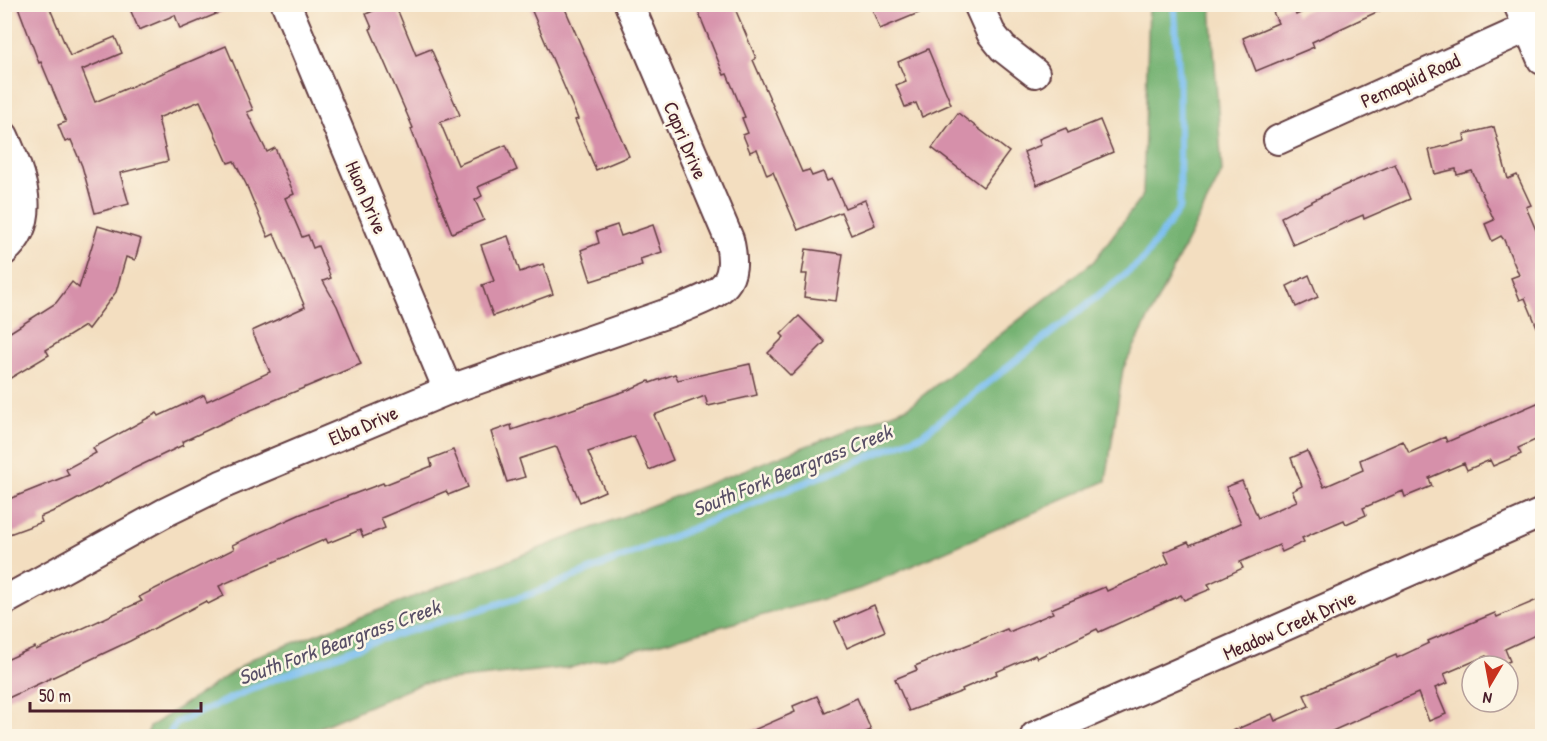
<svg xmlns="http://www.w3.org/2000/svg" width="1547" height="741" viewBox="0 0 1547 741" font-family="'Patrick Hand',sans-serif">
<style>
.forest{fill:#75b272;stroke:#60684e;stroke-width:1.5}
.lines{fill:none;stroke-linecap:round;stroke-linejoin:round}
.stream{stroke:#79bef0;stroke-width:7}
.building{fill:#d690aa}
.minor-casing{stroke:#633c41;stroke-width:32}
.minor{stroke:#fff;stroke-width:28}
.labels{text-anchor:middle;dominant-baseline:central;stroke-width:5;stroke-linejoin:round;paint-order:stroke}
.street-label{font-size:20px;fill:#4a1f2b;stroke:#fcf5e5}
.water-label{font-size:21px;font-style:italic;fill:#584f66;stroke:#fcf5e5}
</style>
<rect width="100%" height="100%" fill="#fcf5e5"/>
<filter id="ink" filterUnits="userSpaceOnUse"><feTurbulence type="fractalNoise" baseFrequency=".0167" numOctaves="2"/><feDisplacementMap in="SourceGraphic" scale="12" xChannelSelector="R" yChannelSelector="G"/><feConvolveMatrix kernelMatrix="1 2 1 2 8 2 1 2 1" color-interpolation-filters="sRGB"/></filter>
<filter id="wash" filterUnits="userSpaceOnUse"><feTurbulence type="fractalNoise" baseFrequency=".008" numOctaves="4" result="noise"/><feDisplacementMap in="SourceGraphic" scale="24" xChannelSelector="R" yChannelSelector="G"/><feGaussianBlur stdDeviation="1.35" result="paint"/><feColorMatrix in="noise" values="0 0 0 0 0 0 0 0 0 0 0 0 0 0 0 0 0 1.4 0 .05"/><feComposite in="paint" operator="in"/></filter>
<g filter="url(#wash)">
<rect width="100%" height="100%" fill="#f3dec0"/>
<path class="forest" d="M1149,5H1211L1222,172L1123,369L1106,481L859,589L573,667L423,683L299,736H146L150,727L254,658L908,407L1094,261L1143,195Z"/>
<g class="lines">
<path class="stream" d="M168,736L176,723L267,682L369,643L534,593L922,435L1142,261L1180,208L1179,77L1174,4"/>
</g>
<g id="blocks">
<g class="building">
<path d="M17,4H48L70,56L115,37L122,53L82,70L95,102L226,46L253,110L247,112L267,152L275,148L294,194L285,198L302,237L308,235L313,248L318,246L331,278L323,281L337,306L361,364L239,415L182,442L183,445L133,469L61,508L40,517L42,522L4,536V501L69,475L66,469L96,453L93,448L157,413L159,416L204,395L207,401L270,372L252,331L305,307L274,234L268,237L246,184L234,161L228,163L200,101L158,118L168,161L120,173L129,204L95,213L82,166L71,140L65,142L58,125L66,122L41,62L39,63Z"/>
<path d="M140,4H237L238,5L180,29L175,15L139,30L130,9Z"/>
<path d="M389,4H395L416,55L431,49L460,115L440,122L458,165L506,145L517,170L478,187L482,196L475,200L484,220L452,233L411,129L413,128L370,29L372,28L366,14Z"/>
<path d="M529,4H563L629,156L596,170L575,120L578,119Z"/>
<path d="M695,4H733L756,58L753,60L802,172L809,170L812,176L823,172L827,181L832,179L845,208L865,200L875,225L851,235L841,212L798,230L773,172L767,175L757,149L750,152L743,135L748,133L742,118L745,117L727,74L724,75Z"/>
<path d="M870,4H938V5L880,29Z"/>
<path d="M1321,4H1394L1312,42L1314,47L1256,71L1243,38L1278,23L1273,12L1292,5L1296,15Z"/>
<path d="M928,49L951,104L922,117L916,103L905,107L896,85L906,81L898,62Z"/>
<path d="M958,113L1009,152L983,187L932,148Z"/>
<path d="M1100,120L1113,152L1037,185L1024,152L1041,145L1039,139L1066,128L1068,133Z"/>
<path d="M1494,127L1508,179L1517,175L1531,205L1526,207L1542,244V339L1525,298L1520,300L1511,278L1519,275L1504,240L1501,236L1492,241L1485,224L1494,220L1472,171L1457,175L1456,169L1435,174L1429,150L1465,141L1464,134Z"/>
<path d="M1395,164L1410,199L1364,219L1363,215L1293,245L1281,217L1336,189Z"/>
<path d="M617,225L621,236L653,225L662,252L640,259L642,265L591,281L581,250L599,243L596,232Z"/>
<path d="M98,226L141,239L135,260L126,257L116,292L88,329L85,326L46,350L49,355L4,382V336L56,303L72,282L79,288Z"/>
<path d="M508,236L520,272L543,264L553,294L493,316L482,285L494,281L481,245Z"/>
<path d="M806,249L843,254L836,301L804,297L807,274H802Z"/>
<path d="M1309,275L1318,297L1296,307L1287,286Z"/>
<path d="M799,316L825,342L791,376L768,353L784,337L781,334Z"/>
<path d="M750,364L757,395L708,406L705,396L654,415L673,460L649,470L634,436L588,452L605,491L580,502L557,448L555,447L519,459L525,477L507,482L491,432L511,425L512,430L628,390L649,381L650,383L675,374L678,380Z"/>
<path d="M1542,401V437L1518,448L1521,454L1493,466L1490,460L1467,470L1464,463L1429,478L1432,486L1405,497L1403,491L1363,508L1366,515L1346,524L1344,520L1302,538L1304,542L1282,552L1279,545L1240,562L1243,568L1208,584L1211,589L1184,600L1181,595L1099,632L1097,629L1037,658L1035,655L996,672L997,674L962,689L963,691L909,711L895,679L917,670L915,666L1007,629L1009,632L1053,613L1051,609L1068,602L1105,587L1107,591L1145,574L1169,563L1164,552L1188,542L1190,545L1241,523L1226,487L1242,481L1258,518L1297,501L1292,491L1302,486L1291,458L1307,451L1324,487L1363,470L1360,460L1403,441L1409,453L1445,437L1447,442Z"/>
<path d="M453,450L468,487L448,495L446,491L381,518L385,528L363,537L360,530L328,543L326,539L219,586L224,596L208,604L206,601L130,641L4,700V661L35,647L36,650L142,601L139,597L234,549L232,545L301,514L383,483L384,485L432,466L430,459Z"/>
<path d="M1542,598V632L1505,649L1510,661L1498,666H1493L1489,657L1487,658L1486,656L1444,674L1448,683L1435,688L1446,714L1429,721L1418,693L1321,736H1221L1272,714L1275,721L1309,706L1304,695L1396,655L1397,658L1429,643L1428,641L1495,613L1497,617Z"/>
<path d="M874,605L885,631L847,648L835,622Z"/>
<path d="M817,696L825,713L857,698L871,730L856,736H740L795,712L793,706Z"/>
</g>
</g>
</g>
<g filter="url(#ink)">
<use href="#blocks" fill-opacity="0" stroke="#633c41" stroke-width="1.5"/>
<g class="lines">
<defs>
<g id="minor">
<path d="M286,4L448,390"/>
<path d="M978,4L991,33L1003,48L1035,73"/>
<path d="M1518,4L1542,60"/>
<path d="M4,136C20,173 41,218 4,251"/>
<path d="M1278,140L1542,21"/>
<path d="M4,601L166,512L221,485L448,390L682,308C721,292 740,286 729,239L629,4"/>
<path d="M1035,736L1542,513"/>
</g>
</defs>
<use href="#minor" class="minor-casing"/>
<use href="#minor" class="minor"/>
</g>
</g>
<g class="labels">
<g class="street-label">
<text transform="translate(1410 80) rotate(-24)">Pemaquid Road</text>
<text transform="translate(686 140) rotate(67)">Capri Drive</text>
<text transform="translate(367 197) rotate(67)">Huon Drive</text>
<text transform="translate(363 425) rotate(-23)">Elba Drive</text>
<text transform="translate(1289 625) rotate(-24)">Meadow Creek Drive</text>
</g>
<g class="water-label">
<text transform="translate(792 470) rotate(-22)">South Fork Beargrass Creek</text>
<text transform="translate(339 642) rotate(-20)">South Fork Beargrass Creek</text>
</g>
</g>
<rect width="1547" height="741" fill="none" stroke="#fcf5e5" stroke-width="24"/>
<g transform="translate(1490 684) rotate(190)"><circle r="28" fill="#fcf5e5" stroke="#b59f9b" stroke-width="1.5"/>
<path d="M0-4.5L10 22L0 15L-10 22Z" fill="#c8321e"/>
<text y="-9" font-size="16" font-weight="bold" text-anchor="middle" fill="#4a1f2b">N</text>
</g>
<path d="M30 702v9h171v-9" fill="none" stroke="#4a1f2b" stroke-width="3"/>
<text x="39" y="702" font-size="18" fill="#4a1f2b" stroke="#fcf5e5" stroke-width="4.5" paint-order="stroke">50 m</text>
</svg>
